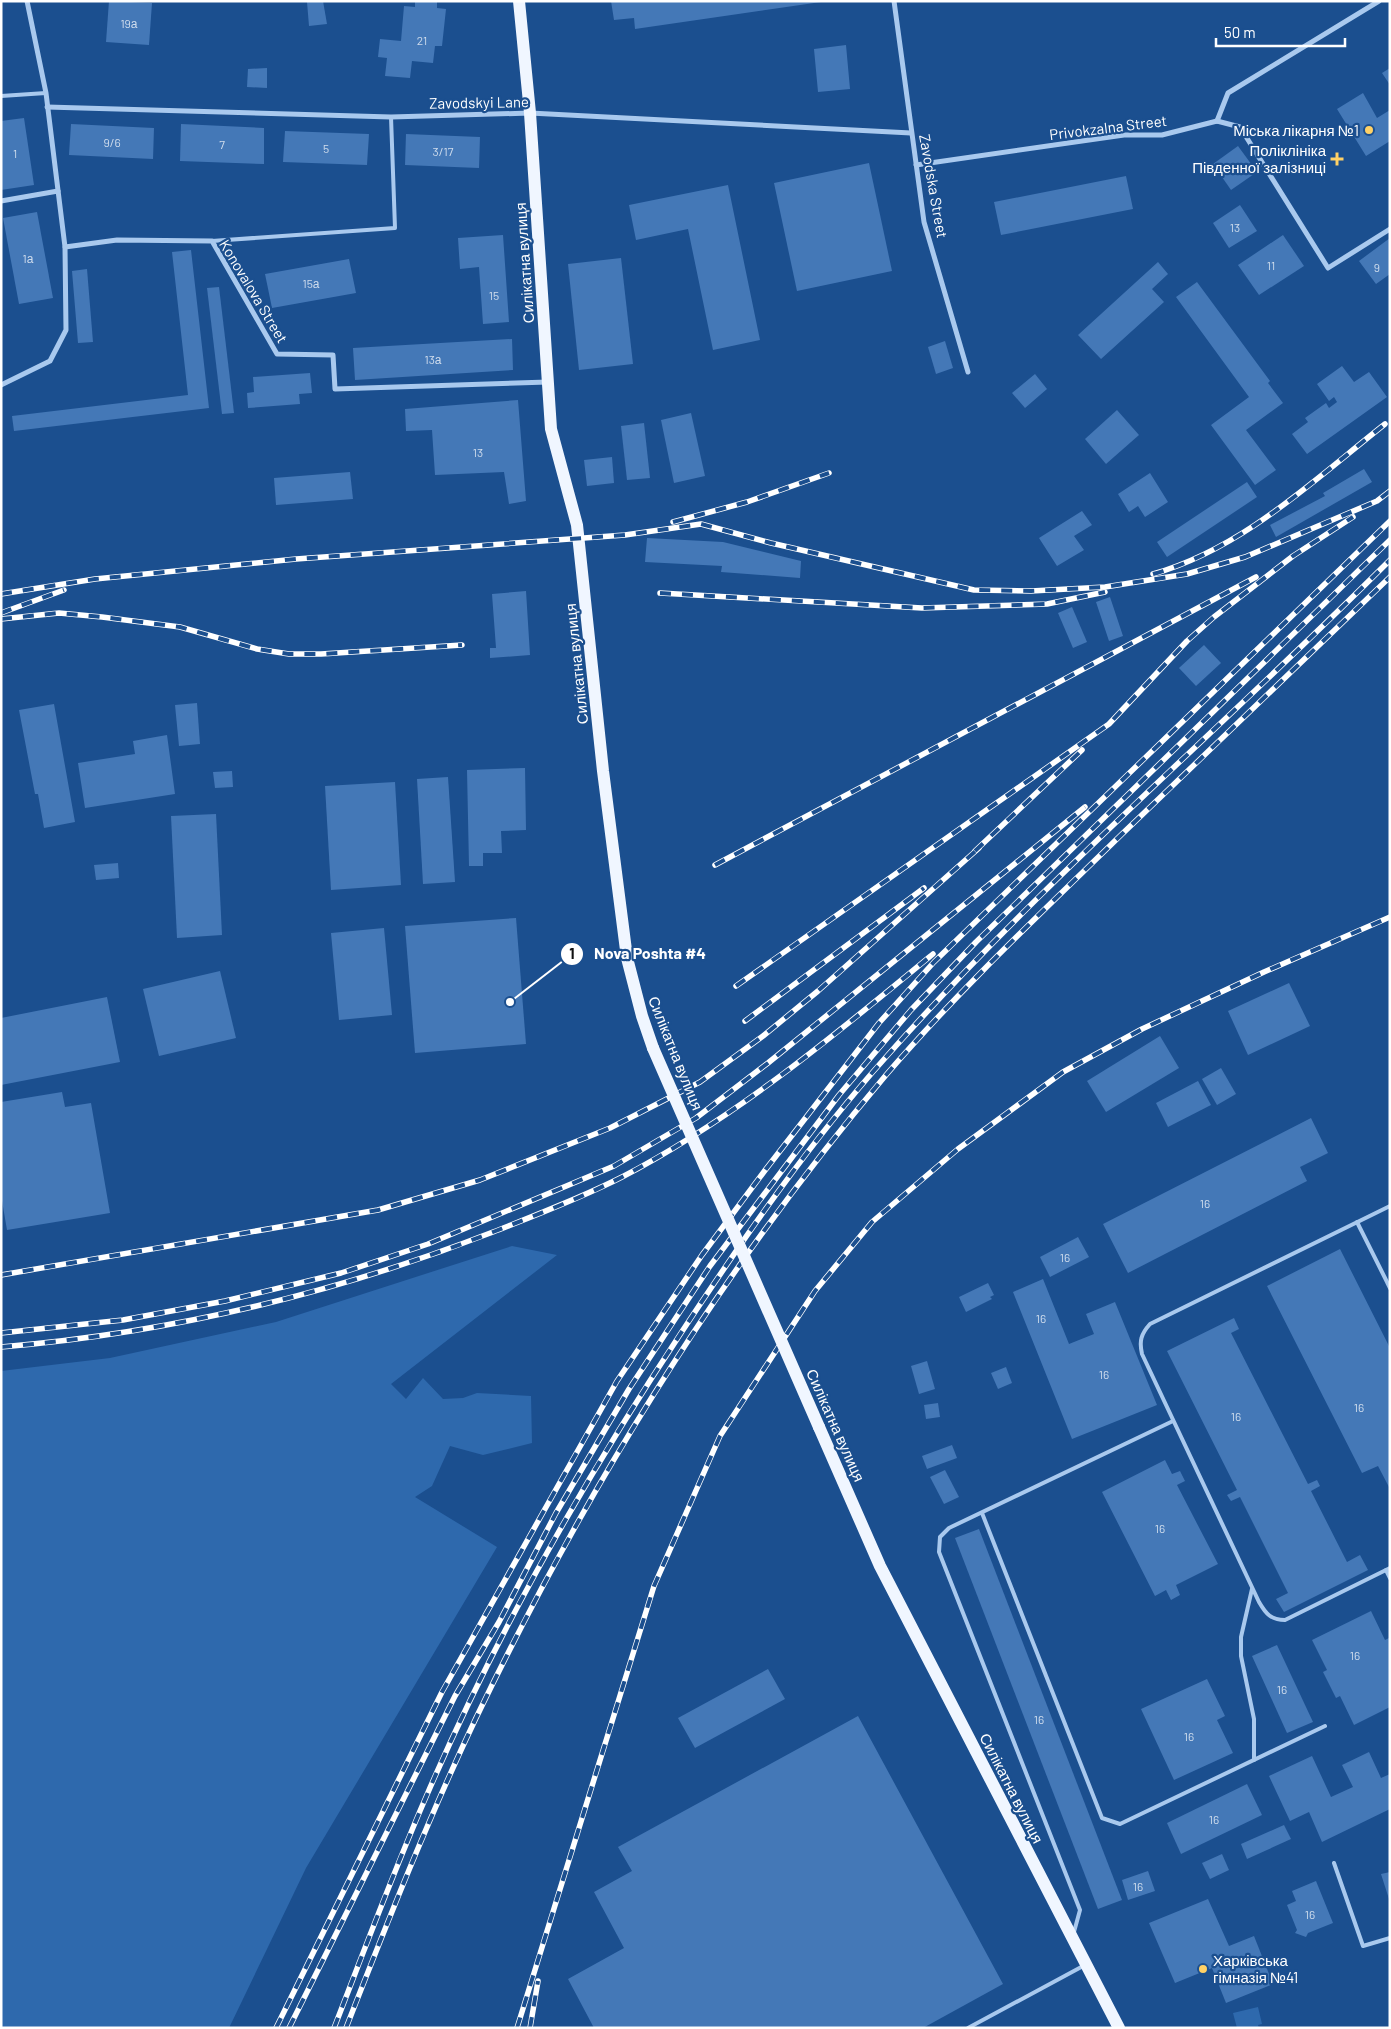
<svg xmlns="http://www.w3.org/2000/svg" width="1391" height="2029" viewBox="0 0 1391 2029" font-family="Barlow,sans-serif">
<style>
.grass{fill:#2e69ad}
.building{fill:#4478b7}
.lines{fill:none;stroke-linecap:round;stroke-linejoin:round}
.service{stroke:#a9c9ee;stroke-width:4}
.minor{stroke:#a9c9ee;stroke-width:5}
.primary{stroke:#f0f6ff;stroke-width:12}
.rail-casing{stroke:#fff;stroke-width:5.5}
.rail{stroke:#1b4f8f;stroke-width:4;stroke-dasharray:11;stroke-linecap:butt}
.primary-bridge{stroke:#f0f6ff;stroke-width:12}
.poi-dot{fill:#ffd166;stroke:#1b4f8f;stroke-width:2}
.labels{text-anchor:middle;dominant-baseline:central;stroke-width:4.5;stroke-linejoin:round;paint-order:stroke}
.number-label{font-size:12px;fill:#d0dded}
.street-label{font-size:15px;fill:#fff;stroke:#1b4f8f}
.poi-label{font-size:15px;fill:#fff;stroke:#1b4f8f;text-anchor:end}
.leader{fill:none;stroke:#fff;stroke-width:2}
.callout-dot{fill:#fff;stroke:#1b4f8f;stroke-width:2}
.mark-label{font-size:15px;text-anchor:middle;font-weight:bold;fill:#111}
.callout-label{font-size:16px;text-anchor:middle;font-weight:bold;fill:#fff;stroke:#1b4f8f;stroke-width:4.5;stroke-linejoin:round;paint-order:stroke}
</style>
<rect width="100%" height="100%" fill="#1b4f8f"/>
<g class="grass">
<path d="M512,1246L557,1255L391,1384L406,1399L423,1378L443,1399L463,1398L477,1393L531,1396L532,1443L483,1455L450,1446L432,1486L415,1497L497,1547L306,1868L229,2028H1V1371L110,1358L276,1322Z"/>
<path d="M1258,2007L1262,2024L1258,2025L1259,2028H1237L1233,2013Z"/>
</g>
<g class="building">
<path d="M109,1L152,3L149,45L106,42Z"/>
<path d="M323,1L327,24L309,26L307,2Z"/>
<path d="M415,1H437V8L446,9L442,46H435L433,63L412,61L410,78L385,76L387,58L378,57L380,39L401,41L404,6L415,7Z"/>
<path d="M611,1H821V2L635,29L634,18L614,20Z"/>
<path d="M846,45L850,89L818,92L814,49Z"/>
<path d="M267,68V88L247,87L248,69Z"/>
<path d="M1390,68V85L1382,73Z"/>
<path d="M1363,93L1377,118L1390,110V141L1366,156L1337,109Z"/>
<path d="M24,118L34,185L1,190V121Z"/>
<path d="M71,124L154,128L153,159L69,155Z"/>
<path d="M181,124L264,128V164L180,161Z"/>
<path d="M285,131L369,134L367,165L283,162Z"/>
<path d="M406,134L480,137L479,168L405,165Z"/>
<path d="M1238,146L1257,172L1231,190L1213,164Z"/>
<path d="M869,163L892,271L797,291L774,183Z"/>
<path d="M1126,176L1133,209L1001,235L994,202Z"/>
<path d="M728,185L760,340L713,350L688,229L636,240L629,205Z"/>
<path d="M1240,205L1257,231L1229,248L1213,223Z"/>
<path d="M37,212L53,298L19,304L3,218Z"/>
<path d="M503,235L509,322L483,324L479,267L460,269L458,238Z"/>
<path d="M1283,235L1304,266L1259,295L1238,265Z"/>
<path d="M1390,238V274L1376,284L1359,261Z"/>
<path d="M191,250L209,408L14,431L12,416L188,395L172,252Z"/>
<path d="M621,258L633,364L579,370L568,264Z"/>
<path d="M349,259L356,293L272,308L265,274Z"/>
<path d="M1158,262L1168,274L1152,289L1164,302L1101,359L1078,335Z"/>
<path d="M87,269L93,342L78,343L72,271Z"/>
<path d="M1197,282L1270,381L1268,383L1283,403L1246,430L1276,470L1255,485L1211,425L1249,397L1176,297Z"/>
<path d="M219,287L234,413L222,414L207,288Z"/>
<path d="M512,339L513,370L355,380L353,348Z"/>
<path d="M945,341L953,368L936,374L928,347Z"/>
<path d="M1342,366L1354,382L1369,372L1387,397L1307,454L1292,434L1308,422L1305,418L1326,403L1329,408L1337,402L1334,397L1329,401L1317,384Z"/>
<path d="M310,373L312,393L299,394L300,404L248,408L247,393L254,392L253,377Z"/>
<path d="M1035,374L1047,389L1025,408L1012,393Z"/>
<path d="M518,400L526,501L509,504L504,472L435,475L432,430L406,431L405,409Z"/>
<path d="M1117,410L1139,435L1106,464L1085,439Z"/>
<path d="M691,413L705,476L674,483L661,420Z"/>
<path d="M644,423L650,478L627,480L621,426Z"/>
<path d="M612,457L614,483L587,486L584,460Z"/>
<path d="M1364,469L1372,482L1276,537L1270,525L1325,496L1323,493Z"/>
<path d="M350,472L353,499L276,505L274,478Z"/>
<path d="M1150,473L1168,502L1145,517L1138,506L1129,512L1118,494Z"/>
<path d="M1247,482L1257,497L1167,557L1157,542Z"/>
<path d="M1082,511L1092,525L1074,536L1084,550L1057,566L1039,538Z"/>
<path d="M647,538L723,542L801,561L800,578L721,572L722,566L645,562Z"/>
<path d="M526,591L530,655L490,658V648H496L492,594Z"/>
<path d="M1110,597L1123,636L1109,641L1096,602Z"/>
<path d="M1072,607L1087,642L1073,648L1058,613Z"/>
<path d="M1204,645L1221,663L1196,686L1179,668Z"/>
<path d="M197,703L200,744L179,746L175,705Z"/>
<path d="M54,704L75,822L44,828L38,794H35L19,710Z"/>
<path d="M167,735L175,794L85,808L78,763L135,754L133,741Z"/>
<path d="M525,768L526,830L501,831L502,853H483V866H469L467,770Z"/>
<path d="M232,771L233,787L215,788L213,772Z"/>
<path d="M448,777L455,882L423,884L417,779Z"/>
<path d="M395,782L401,885L331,890L325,786Z"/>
<path d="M216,814L222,935L177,938L171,816Z"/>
<path d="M118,863L119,878L96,880L94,865Z"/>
<path d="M516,918L526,1044L415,1053L405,926Z"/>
<path d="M384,928L392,1015L339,1020L331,933Z"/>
<path d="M220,971L236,1038L159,1056L143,989Z"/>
<path d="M1289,983L1310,1026L1248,1055L1228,1011Z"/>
<path d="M107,997L120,1062L1,1085V1018Z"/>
<path d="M1160,1036L1179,1068L1106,1112L1087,1081Z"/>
<path d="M1221,1068L1236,1094L1217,1105L1202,1079Z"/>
<path d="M1198,1081L1211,1105L1168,1127L1156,1103Z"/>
<path d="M62,1092L65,1107L91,1103L110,1213L7,1230L1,1195V1102Z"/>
<path d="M1311,1118L1328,1153L1300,1167L1307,1181L1128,1273L1103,1224Z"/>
<path d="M1078,1237L1089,1257L1050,1277L1040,1257Z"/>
<path d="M1340,1249L1390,1348V1489L1378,1466L1362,1473L1267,1286Z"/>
<path d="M1043,1279L1069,1344L1094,1334L1086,1314L1115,1302L1157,1405L1072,1439L1013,1292Z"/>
<path d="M988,1283L994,1295L990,1297L992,1299L966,1312L959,1297Z"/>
<path d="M1234,1318L1239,1329L1231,1333L1308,1484L1317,1480L1320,1486L1311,1491L1347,1562L1360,1555L1368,1570L1284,1612L1276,1599L1288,1593L1240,1497L1231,1501L1227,1495L1237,1490L1167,1351Z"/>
<path d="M927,1361L935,1389L919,1394L911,1366Z"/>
<path d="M1006,1367L1012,1383L998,1389L991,1373Z"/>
<path d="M938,1403L940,1417L926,1419L924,1405Z"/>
<path d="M952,1445L957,1458L927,1469L922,1456Z"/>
<path d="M1165,1460L1172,1474L1180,1471L1185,1481L1177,1485L1218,1564L1176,1585L1180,1595L1171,1600L1166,1590L1155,1596L1102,1492Z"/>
<path d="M945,1470L959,1497L944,1504L930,1477Z"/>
<path d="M979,1529L1122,1900L1098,1909L955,1538Z"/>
<path d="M1371,1611L1385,1640L1389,1638L1390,1640V1707L1354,1725L1340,1696L1336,1698L1323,1672L1327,1670L1312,1640Z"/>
<path d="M1277,1645L1313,1722L1287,1733L1252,1656Z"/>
<path d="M768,1669L785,1699L695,1748L678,1718Z"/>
<path d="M1207,1679L1225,1716L1217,1720L1233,1753L1174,1780L1141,1709Z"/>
<path d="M858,1716L1003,1984L923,2028H594L568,1979L624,1948L594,1892L632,1871L618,1847Z"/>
<path d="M1369,1752L1381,1778L1390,1774V1809L1322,1842L1309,1812L1290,1821L1269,1776L1312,1756L1331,1797L1353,1787L1342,1765Z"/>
<path d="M1247,1784L1262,1815L1181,1854L1167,1823Z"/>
<path d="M1284,1825L1291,1839L1247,1859L1241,1844Z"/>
<path d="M1222,1854L1229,1870L1210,1879L1202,1863Z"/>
<path d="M1148,1871L1155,1891L1128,1900L1122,1880Z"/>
<path d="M1390,1872V1899H1389L1381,1874Z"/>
<path d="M1316,1881L1333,1923L1308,1933L1306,1937L1295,1933L1297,1930L1287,1905L1296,1901L1292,1891Z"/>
<path d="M1208,1899L1229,1946L1254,1936L1273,1984L1226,2003L1212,1968L1175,1983L1149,1923Z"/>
</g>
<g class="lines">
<g class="service">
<path d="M1,96L46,93"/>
<path d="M212,241L395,228L391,117"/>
<path d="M1390,1206L1150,1324C1141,1334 1139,1341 1142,1354L1259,1602C1266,1614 1271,1620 1285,1620L1390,1568"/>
<path d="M1357,1222L1390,1288"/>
<path d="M982,1513L1102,1818L1120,1824L1325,1726"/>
<path d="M1386,1570L1390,1578"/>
<path d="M1252,1589L1241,1637V1656L1254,1719V1760"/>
<path d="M1334,1863L1363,1946L1390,1938"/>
<path d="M1074,1932L1080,1910L939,1552L940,1537L949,1528L1173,1421"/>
<path d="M968,2028L1085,1965"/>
</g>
<g class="minor">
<path d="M27,1L46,93L65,247L117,240L212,241L277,354L333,355L335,389L548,382"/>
<path d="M894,1L924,222L968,372"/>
<path d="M47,107L391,117L530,113L911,133"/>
<path d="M1217,121L1240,127L1328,268L1390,229"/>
<path d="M1217,121L1228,93L1379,1"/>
<path d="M916,165L1124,135H1162L1217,121"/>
<path d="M1,201L58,191"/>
<path d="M1,385L50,361L66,330L65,247"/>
</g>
<g class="primary">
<path d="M519,1L530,113L551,429L577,525L603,771L627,958L642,1016L653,1048"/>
<path d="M819,1427L880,1566L1119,2028"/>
</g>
<defs>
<g id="rail">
<path d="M673,522L747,502L829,473"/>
<path d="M1153,574C1242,549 1314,480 1385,424"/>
<path d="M660,593L922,608L1047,604L1105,592"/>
<path d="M1,594L95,579L296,559L625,535L701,524L771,543L974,590L1031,591L1105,587L1187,574L1245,557L1377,501L1390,491"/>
<path d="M1,613L64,590"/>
<path d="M1,619L59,613L102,617L180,627L257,649L289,654H321L462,645"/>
<path d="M975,851L1082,750"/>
<path d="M715,865L1256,577"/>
<path d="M736,986L1109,724L1187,641L1214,617L1293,556L1353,517"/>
<path d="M745,1021L924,888"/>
<path d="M1,1275L378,1210L480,1180L610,1128L700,1082L763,1036L818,991L979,848"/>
<path d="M1,1333L123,1320L225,1301L341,1273L428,1244L614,1166L696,1118L768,1063L1085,807"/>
<path d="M1,1347C170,1333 336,1293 493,1232C536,1215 581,1198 622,1177C735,1118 835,1035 933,954"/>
<path d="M276,2028L442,1692L617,1381L702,1255L766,1169L879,1023L934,962L1390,521"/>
<path d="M289,2028L455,1696L499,1622L556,1513L629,1389L710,1266L839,1095L911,1010L976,942L1390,540"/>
<path d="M334,2028C364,1951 393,1873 426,1797C496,1634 585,1478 683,1330C745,1236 810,1142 886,1057C1042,881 1223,727 1390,560"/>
<path d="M346,2028C387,1923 428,1819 476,1718C586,1489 722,1269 886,1075C959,990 1041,913 1121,835C1211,749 1300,663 1390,577"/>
<path d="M517,2028L654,1586L720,1436L815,1291L872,1222L958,1149L1063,1072L1142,1029L1264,972L1390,917"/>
<path d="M530,2028L538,1981"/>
</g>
</defs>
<use href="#rail" class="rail-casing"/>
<use href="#rail" class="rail"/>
<path class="primary-bridge" d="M653,1048L819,1427"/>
</g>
<g class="poi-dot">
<circle cx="1369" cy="130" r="5"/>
<path d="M1334.5 151.5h5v5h5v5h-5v5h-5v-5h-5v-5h5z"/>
<circle cx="1203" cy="1969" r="5"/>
</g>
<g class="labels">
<g class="number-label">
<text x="129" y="23">19а</text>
<text x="422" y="40">21</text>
<text x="112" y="142">9/6</text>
<text x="222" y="144">7</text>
<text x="326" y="148">5</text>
<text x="443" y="151">3/17</text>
<text x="15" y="153">1</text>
<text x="1235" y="227">13</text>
<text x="28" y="258">1а</text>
<text x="1271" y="265">11</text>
<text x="1377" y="267">9</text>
<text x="311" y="283">15а</text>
<text x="494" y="295">15</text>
<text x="433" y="359">13а</text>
<text x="478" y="452">13</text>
<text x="1205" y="1203">16</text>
<text x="1065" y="1257">16</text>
<text x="1041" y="1318">16</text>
<text x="1104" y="1374">16</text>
<text x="1359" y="1407">16</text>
<text x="1236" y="1416">16</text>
<text x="1160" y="1528">16</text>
<text x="1355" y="1655">16</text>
<text x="1282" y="1689">16</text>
<text x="1039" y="1719">16</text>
<text x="1189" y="1736">16</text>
<text x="1214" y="1819">16</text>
<text x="1138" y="1886">16</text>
<text x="1310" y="1914">16</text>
</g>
<g class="street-label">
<text transform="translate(479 102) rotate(-1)">Zavodskyi Lane</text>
<text transform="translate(1108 127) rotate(-7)">Privokzalna Street</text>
<text transform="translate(934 186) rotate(80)">Zavodska Street</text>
<text transform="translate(524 263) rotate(-94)">Силікатна вулиця</text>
<text transform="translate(254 291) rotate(59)">Konovalova Street</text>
<text transform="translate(576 664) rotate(-96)">Силікатна вулиця</text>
<text transform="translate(676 1053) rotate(68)">Силікатна вулиця</text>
<text transform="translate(836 1425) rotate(66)">Силікатна вулиця</text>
<text transform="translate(1012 1788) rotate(63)">Силікатна вулиця</text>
</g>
<g class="poi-label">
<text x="1359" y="130">Міська лікарня №1</text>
<text x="1326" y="150">Поліклініка<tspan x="1326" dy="17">Південної залізниці</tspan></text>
<text x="1213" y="1960" text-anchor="start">Харківська<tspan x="1213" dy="17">гімназія №41</tspan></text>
</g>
</g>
<path class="leader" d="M510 1002L572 954"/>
<g class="callout-dot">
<circle cx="510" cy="1002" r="5"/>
<circle cx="572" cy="954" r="12"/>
</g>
<g class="mark-label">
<text x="572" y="959">1</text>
</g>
<g class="callout-label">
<text x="650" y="959">Nova Poshta #4</text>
</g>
<rect width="1391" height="2029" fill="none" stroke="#ffffff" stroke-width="5"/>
<path d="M1216 38v8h129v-8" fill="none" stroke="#ffffff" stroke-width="2.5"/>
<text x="1224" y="38" font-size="15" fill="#ffffff" stroke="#1b4f8f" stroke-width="4" paint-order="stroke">50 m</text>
</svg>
